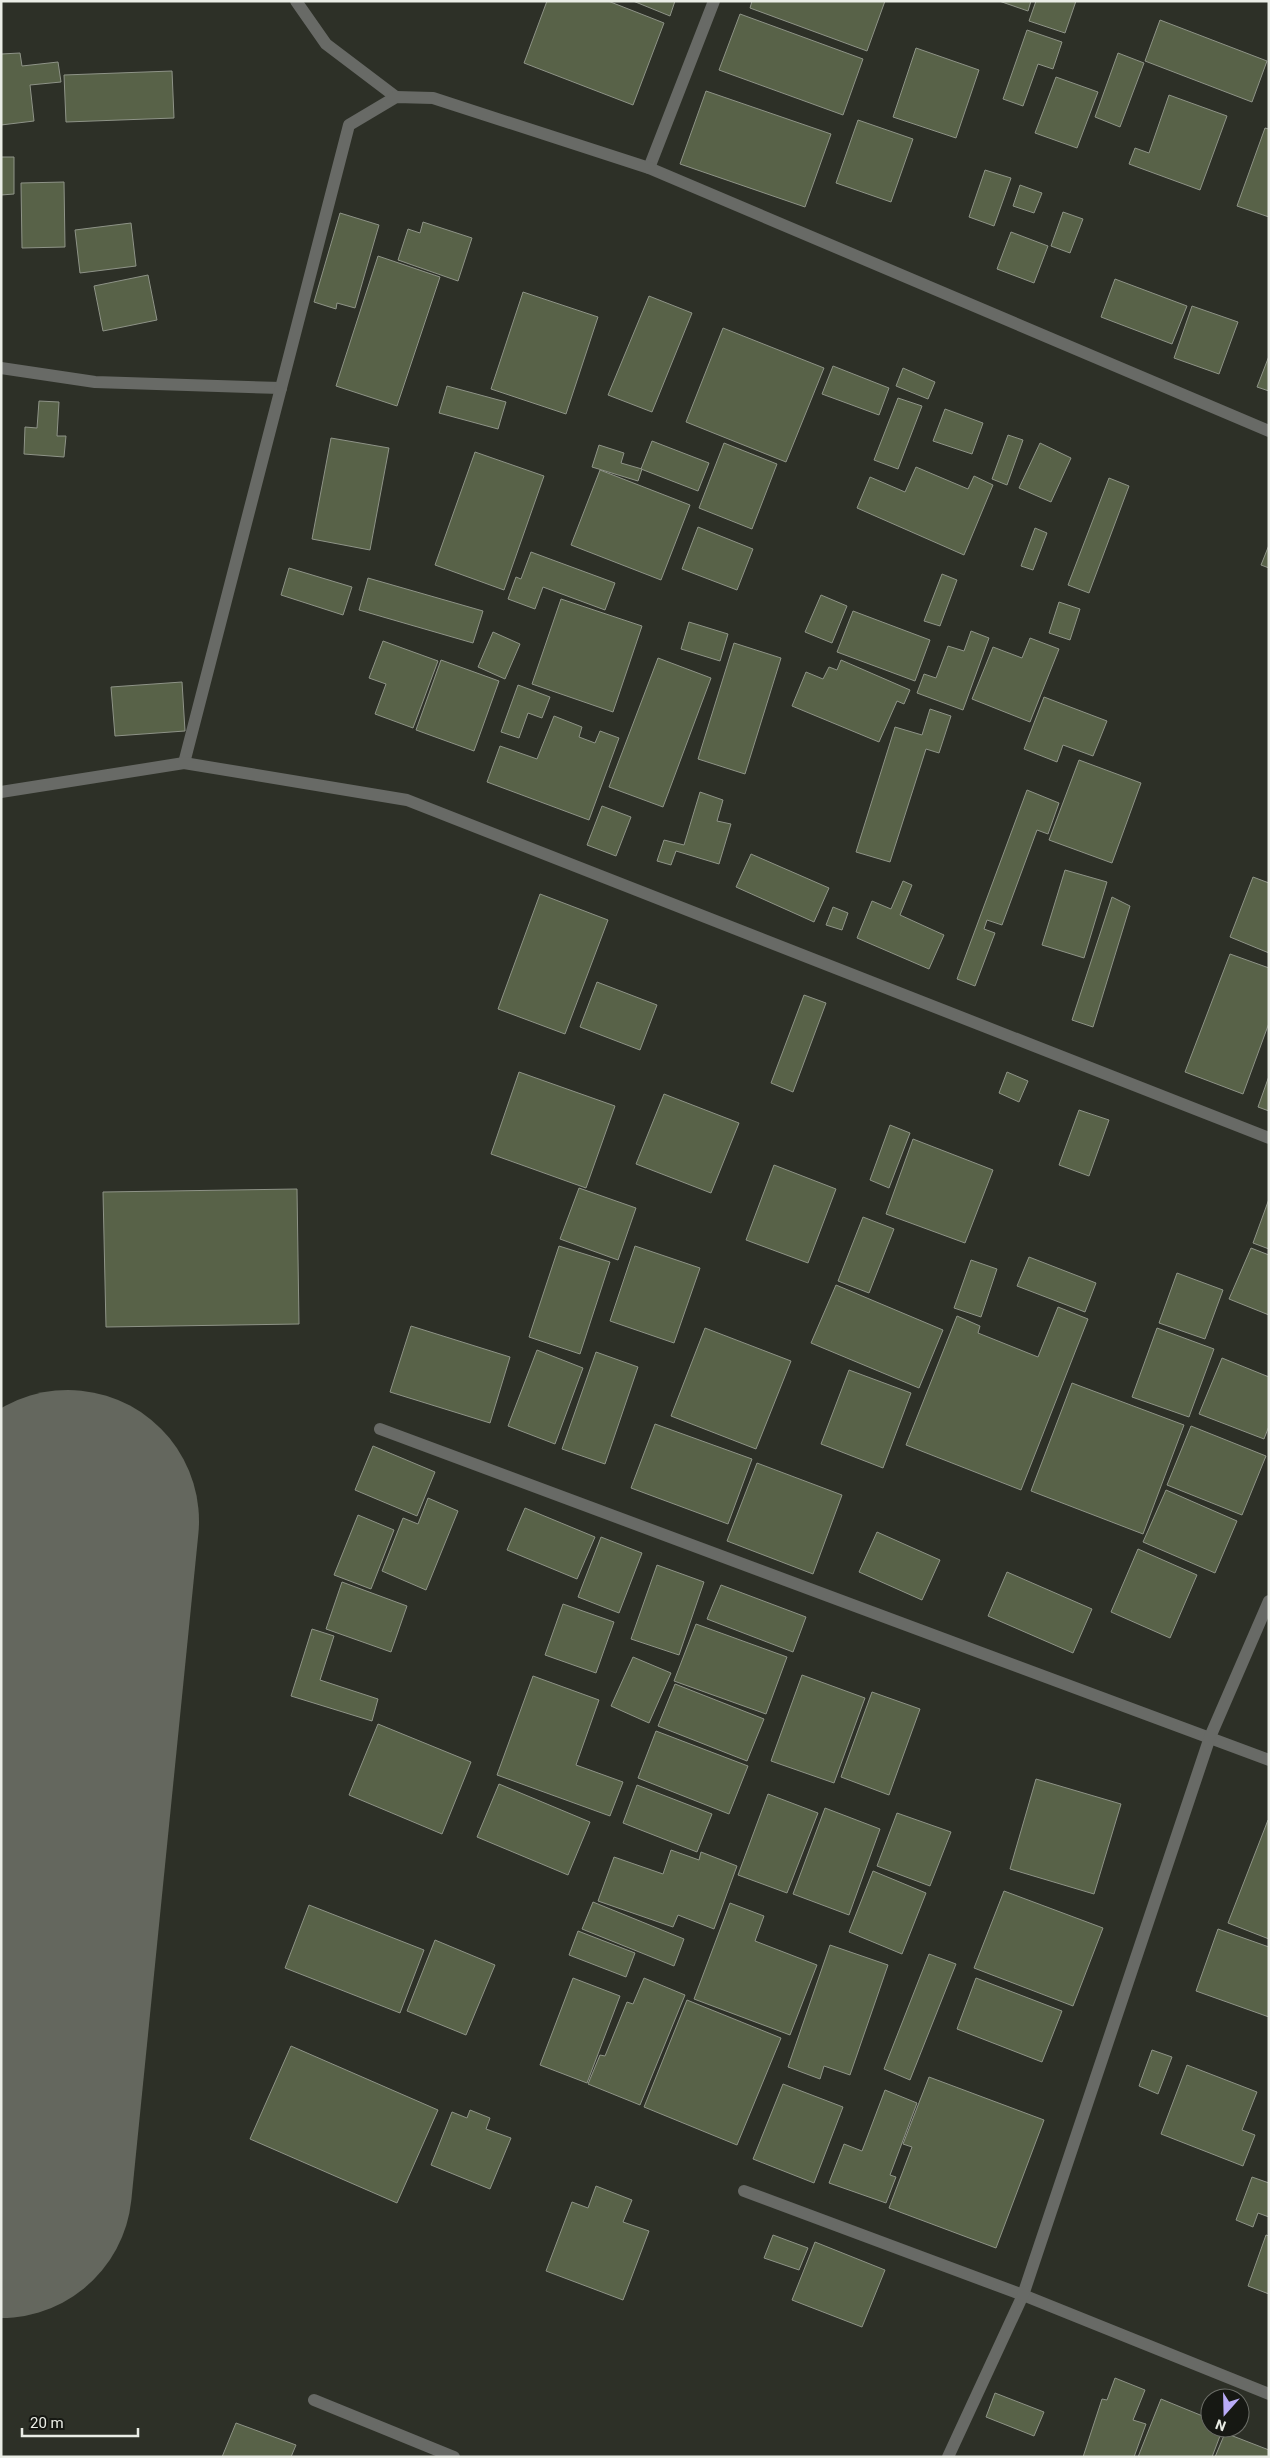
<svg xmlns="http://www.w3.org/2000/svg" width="1270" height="2458" viewBox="0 0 1270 2458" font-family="Roboto,sans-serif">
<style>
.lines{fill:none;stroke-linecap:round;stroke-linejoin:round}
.runway{stroke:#64675e;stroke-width:262}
.building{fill:#586248;stroke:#8e9387}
.street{stroke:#686a66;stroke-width:12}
</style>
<rect width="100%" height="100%" fill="#2d3027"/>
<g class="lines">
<path class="runway" d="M1,2187L68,1521"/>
</g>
<g class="building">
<path d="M547,1H608L664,23L633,105L524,63Z"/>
<path d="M633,1H675L670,16Z"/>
<path d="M752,1H885L867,51L750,8Z"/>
<path d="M999,1H1031L1028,11Z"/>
<path d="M1036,1H1076L1065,33L1029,21Z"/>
<path d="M740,14L863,59L843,115L719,70Z"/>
<path d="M1160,20L1267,61L1252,102L1145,61Z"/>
<path d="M1027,30L1062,42L1053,69L1038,64L1023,106L1003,99Z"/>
<path d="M916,48L979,70L956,138L893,117Z"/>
<path d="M20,53L22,66L58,62L61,82L30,85L34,121L1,125V54Z"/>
<path d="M1118,53L1144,63L1120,127L1095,117Z"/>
<path d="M172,71L174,118L66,122L64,75Z"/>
<path d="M1056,77L1098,92L1077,148L1035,133Z"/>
<path d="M706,91L831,134L805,207L680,164Z"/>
<path d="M1169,95L1227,116L1200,190L1129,164L1135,148L1149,153Z"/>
<path d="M858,120L913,139L891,202L836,183Z"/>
<path d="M1265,128L1269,129V217L1237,206Z"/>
<path d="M1,157H14V194L1,195Z"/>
<path d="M985,170L1011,178L994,226L969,217Z"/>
<path d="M64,182L65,247L22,248L21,183Z"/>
<path d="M1020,185L1042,193L1034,213L1013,206Z"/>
<path d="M1063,212L1083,219L1070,253L1051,246Z"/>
<path d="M340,213L379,225L355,308L337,303L336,309L314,302Z"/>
<path d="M423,222L472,238L458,281L398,260L408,229L420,233Z"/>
<path d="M131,223L136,266L80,273L75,230Z"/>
<path d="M1011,232L1048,246L1034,283L997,269Z"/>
<path d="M378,256L440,277L397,406L336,386Z"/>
<path d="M148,275L157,320L103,331L94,286Z"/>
<path d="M1115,279L1187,306L1172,344L1101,317Z"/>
<path d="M523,292L598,317L566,414L491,389Z"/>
<path d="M649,296L692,313L652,412L608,395Z"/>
<path d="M1192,306L1238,322L1219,374L1174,358Z"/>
<path d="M723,328L824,368L786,462L686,422Z"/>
<path d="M1269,356V391L1257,387Z"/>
<path d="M833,366L889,388L879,415L822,394Z"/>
<path d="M903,368L935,382L928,399L896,386Z"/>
<path d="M447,386L506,402L498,429L439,413Z"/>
<path d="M898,398L922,406L898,469L874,460Z"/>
<path d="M39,401L59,402L57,436H66L64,457L24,454L25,427L37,428Z"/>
<path d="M945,409L983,423L972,454L933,441Z"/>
<path d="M1008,435L1023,440L1007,485L992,479Z"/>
<path d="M331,438L389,448L370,550L312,539Z"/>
<path d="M652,441L709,463L698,491L641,469Z"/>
<path d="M724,443L777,464L752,529L699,508Z"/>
<path d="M1040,443L1071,458L1051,502L1019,488Z"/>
<path d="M599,445L624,453L621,463L642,469L638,481L592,467Z"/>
<path d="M475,452L544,476L504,590L435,565Z"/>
<path d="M916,467L968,489L974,476L993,485L964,555L857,508L870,477L905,492Z"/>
<path d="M600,470L690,505L661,580L571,545Z"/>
<path d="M1109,478L1129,486L1089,593L1068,585Z"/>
<path d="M698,527L753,549L737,590L682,569Z"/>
<path d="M1035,528L1047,533L1033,570L1021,566Z"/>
<path d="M1269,545V568L1261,565Z"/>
<path d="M531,552L615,583L605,610L543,587L535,609L508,599L516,577L521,579Z"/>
<path d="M289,568L352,587L343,615L281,595Z"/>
<path d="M942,574L957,580L940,626L924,621Z"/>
<path d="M368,578L483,611L473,643L359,610Z"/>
<path d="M821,595L847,606L832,643L805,632Z"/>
<path d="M561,599L642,626L613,712L532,684Z"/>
<path d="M1059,602L1080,609L1070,640L1049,633Z"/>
<path d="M853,611L930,640L915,681L837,652Z"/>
<path d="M689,622L728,634L720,661L681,649Z"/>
<path d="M971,631L989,638L963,710L917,693L924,674L936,678L948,646L964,651Z"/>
<path d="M493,632L520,644L505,679L478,667Z"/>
<path d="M1030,638L1059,649L1030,722L972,699L993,647L1022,658Z"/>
<path d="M383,641L438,661L413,728L375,714L386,684L369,678Z"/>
<path d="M734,643L781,658L745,774L698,759Z"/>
<path d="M658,658L711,678L663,807L609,787Z"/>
<path d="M441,660L499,681L474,751L416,730Z"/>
<path d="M841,660L910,690L904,704L897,701L879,742L792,706L806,672L823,679L829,667L837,670Z"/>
<path d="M182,682L185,731L115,736L111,687Z"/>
<path d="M518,685L550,697L542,718L528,713L519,738L501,732Z"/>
<path d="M1044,697L1107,721L1093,756L1063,745L1057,762L1024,749Z"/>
<path d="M930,709L951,716L939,753L926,749L890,862L856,852L895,727L922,735Z"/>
<path d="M554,716L582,727L579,737L595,743L600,731L619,738L589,820L487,782L500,746L537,759Z"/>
<path d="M1079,760L1141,783L1112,863L1049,840Z"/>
<path d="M1027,790L1059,803L1048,834L1037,830L1002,925L987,920L984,929L995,933L975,986L957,979Z"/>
<path d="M700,792L723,800L717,821L731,824L719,864L676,851L671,865L657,861L664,840L684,845Z"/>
<path d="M602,806L631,817L616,856L587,845Z"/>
<path d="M751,854L829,888L814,922L736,887Z"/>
<path d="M1065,870L1107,882L1084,958L1042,945Z"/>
<path d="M1253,877L1269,883V953L1230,937Z"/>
<path d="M903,881L912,885L900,915L944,935L929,969L857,938L872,901L891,909Z"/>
<path d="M540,894L608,920L565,1034L498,1009Z"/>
<path d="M1112,897L1130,906L1093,1027L1072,1020Z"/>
<path d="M833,907L848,913L842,930L826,925Z"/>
<path d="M1230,954L1269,968V1023L1243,1094L1185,1072Z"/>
<path d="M597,982L657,1005L640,1050L580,1027Z"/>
<path d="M804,995L826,1003L793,1092L771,1083Z"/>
<path d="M519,1072L615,1106L586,1188L491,1154Z"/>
<path d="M1007,1072L1028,1081L1019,1102L999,1093Z"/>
<path d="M1269,1076V1111L1258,1107Z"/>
<path d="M664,1094L739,1123L711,1193L636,1164Z"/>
<path d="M1079,1110L1109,1120L1089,1176L1059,1165Z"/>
<path d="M890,1125L910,1133L889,1188L870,1180Z"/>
<path d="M913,1139L993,1170L965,1243L886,1214Z"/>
<path d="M774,1165L836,1189L808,1263L746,1240Z"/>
<path d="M579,1188L636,1208L618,1260L560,1239Z"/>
<path d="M297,1189L299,1324L106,1327L103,1192Z"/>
<path d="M1269,1199V1249L1253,1243Z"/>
<path d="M863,1217L894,1229L869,1293L838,1281Z"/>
<path d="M559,1246L610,1262L580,1354L529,1337Z"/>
<path d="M635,1246L700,1268L674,1343L610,1321Z"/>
<path d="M1251,1248L1269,1255V1315L1229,1299Z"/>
<path d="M1029,1257L1096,1283L1085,1312L1017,1286Z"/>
<path d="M971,1260L997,1269L981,1317L954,1308Z"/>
<path d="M1177,1273L1223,1290L1205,1339L1159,1323Z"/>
<path d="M836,1285L943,1330L919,1388L811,1343Z"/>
<path d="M1058,1307L1088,1319L1021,1490L906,1445L957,1316L980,1326L978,1333L1038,1357Z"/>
<path d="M411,1326L510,1357L490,1423L390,1392Z"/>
<path d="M705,1328L791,1361L756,1449L671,1416Z"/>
<path d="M1157,1328L1214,1349L1189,1417L1132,1397Z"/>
<path d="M537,1350L583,1368L555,1444L508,1426Z"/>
<path d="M596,1352L638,1367L605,1464L562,1449Z"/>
<path d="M1222,1358L1269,1377V1426L1264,1439L1199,1414Z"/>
<path d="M849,1370L911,1393L883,1468L821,1444Z"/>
<path d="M1072,1383L1184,1425L1143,1534L1031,1491Z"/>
<path d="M655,1424L752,1459L728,1524L631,1488Z"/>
<path d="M1191,1426L1266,1456L1242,1515L1167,1485Z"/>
<path d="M373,1446L435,1472L417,1516L355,1490Z"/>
<path d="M757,1463L842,1495L813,1574L727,1541Z"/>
<path d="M1166,1490L1237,1521L1215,1573L1143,1542Z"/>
<path d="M428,1498L458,1511L426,1590L382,1571L403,1518L418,1524Z"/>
<path d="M525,1508L595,1537L577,1579L507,1550Z"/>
<path d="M358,1515L394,1530L371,1589L334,1575Z"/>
<path d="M877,1532L940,1560L922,1600L859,1572Z"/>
<path d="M601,1537L642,1553L619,1613L578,1597Z"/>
<path d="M1138,1549L1197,1575L1170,1638L1111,1612Z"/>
<path d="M657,1565L704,1582L679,1655L631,1639Z"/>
<path d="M1007,1572L1092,1609L1073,1653L988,1616Z"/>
<path d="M342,1582L407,1606L391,1652L326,1629Z"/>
<path d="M721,1585L806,1617L793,1652L707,1619Z"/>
<path d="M563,1604L614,1622L596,1673L545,1655Z"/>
<path d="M696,1624L787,1657L766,1714L674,1681Z"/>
<path d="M312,1629L334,1636L320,1680L378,1699L372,1721L291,1696Z"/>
<path d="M633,1657L671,1673L649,1723L611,1706Z"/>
<path d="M802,1675L865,1698L834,1783L771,1761Z"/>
<path d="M533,1676L599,1700L576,1765L623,1782L610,1816L497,1775Z"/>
<path d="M675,1684L764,1719L747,1761L658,1726Z"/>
<path d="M872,1692L920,1709L889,1795L841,1777Z"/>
<path d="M378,1724L471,1762L442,1834L349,1795Z"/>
<path d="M656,1731L748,1766L729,1814L638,1778Z"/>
<path d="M1036,1779L1121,1804L1094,1894L1010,1869Z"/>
<path d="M499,1784L590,1822L568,1875L477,1837Z"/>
<path d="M637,1785L712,1814L697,1852L623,1823Z"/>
<path d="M768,1794L818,1813L787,1893L738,1875Z"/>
<path d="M825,1808L880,1829L849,1915L793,1894Z"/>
<path d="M897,1813L951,1832L930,1886L877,1866Z"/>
<path d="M1268,1820H1269V1939L1228,1923Z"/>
<path d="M671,1850L699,1860L701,1852L737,1866L714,1929L678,1915L673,1927L598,1901L614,1857L663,1874Z"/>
<path d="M873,1871L926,1893L902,1954L849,1932Z"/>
<path d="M1004,1891L1103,1928L1073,2006L974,1968Z"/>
<path d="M593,1902L684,1939L674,1966L582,1929Z"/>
<path d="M730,1903L764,1916L755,1941L817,1965L790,2035L694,1999Z"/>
<path d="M309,1905L424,1950L400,2013L285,1968Z"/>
<path d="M1218,1929L1269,1947V2017L1196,1991Z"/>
<path d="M578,1931L635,1953L626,1977L569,1955Z"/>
<path d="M435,1940L495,1965L466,2035L407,2011Z"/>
<path d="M830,1945L888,1965L850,2075L824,2066L820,2079L788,2067Z"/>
<path d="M929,1954L956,1964L910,2080L884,2069Z"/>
<path d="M573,1978L620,1996L587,2083L540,2065Z"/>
<path d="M644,1978L685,1995L640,2105L588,2084L600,2055L605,2056L627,2002L633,2004Z"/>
<path d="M976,1978L1062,2011L1042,2062L957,2029Z"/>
<path d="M687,2000L781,2038L737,2145L644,2107Z"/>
<path d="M291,2046L438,2110L397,2203L250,2139Z"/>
<path d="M1152,2050L1172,2057L1158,2094L1139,2086Z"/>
<path d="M1187,2065L1257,2092L1242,2130L1255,2135L1243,2166L1161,2134Z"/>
<path d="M929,2077L1044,2120L996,2248L889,2208L912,2147L903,2144Z"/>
<path d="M783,2084L843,2107L814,2183L753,2159Z"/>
<path d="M885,2090L917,2103L890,2175L896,2177L886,2203L829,2183L844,2144L862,2151Z"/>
<path d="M470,2110L490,2118L486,2129L511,2138L490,2189L431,2165L452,2112L467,2118Z"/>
<path d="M1252,2177L1269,2183V2217L1258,2213L1253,2227L1236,2220Z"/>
<path d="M596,2186L632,2200L623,2222L649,2231L623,2300L546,2271L572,2202L588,2208Z"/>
<path d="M773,2235L808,2248L799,2270L764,2258Z"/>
<path d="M1266,2235L1269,2236V2294L1248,2286Z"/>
<path d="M815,2242L885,2270L862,2327L792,2300Z"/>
<path d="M1115,2378L1145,2390L1133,2420L1146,2424L1134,2457H1083L1102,2399L1107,2400Z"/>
<path d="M995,2393L1044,2412L1034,2436L986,2417Z"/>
<path d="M1161,2399L1210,2419V2428H1223L1212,2457H1138Z"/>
<path d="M236,2423L296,2445L291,2457H222Z"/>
<path d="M1225,2433L1269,2450V2457H1215Z"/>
</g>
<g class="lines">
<g class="street">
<path d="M296,1L326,44L396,97"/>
<path d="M649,168L714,1"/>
<path d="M1,368L95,382L281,388"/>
<path d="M184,763L349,125L396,97L433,98L649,168L1269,431"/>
<path d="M1,792L184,763L407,800L1269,1138"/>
<path d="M380,1429L1269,1760"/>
<path d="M744,2191L1023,2295L1269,2394"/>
<path d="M314,2400L454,2457"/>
<path d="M948,2457L1023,2295L1210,1737L1269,1601"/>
</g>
</g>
<rect width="1270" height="2458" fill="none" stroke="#eaede6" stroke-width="5"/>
<g transform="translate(1225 2413) rotate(200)"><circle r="24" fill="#161813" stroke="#6b6d67"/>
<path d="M0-4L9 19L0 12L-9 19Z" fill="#b9abf7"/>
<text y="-8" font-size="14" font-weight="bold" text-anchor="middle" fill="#eaede6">N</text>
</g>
<path d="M22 2428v8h116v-8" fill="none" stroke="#eaede6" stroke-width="2.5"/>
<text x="30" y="2428" font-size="15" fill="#eaede6" stroke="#161813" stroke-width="4" paint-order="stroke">20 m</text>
</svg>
